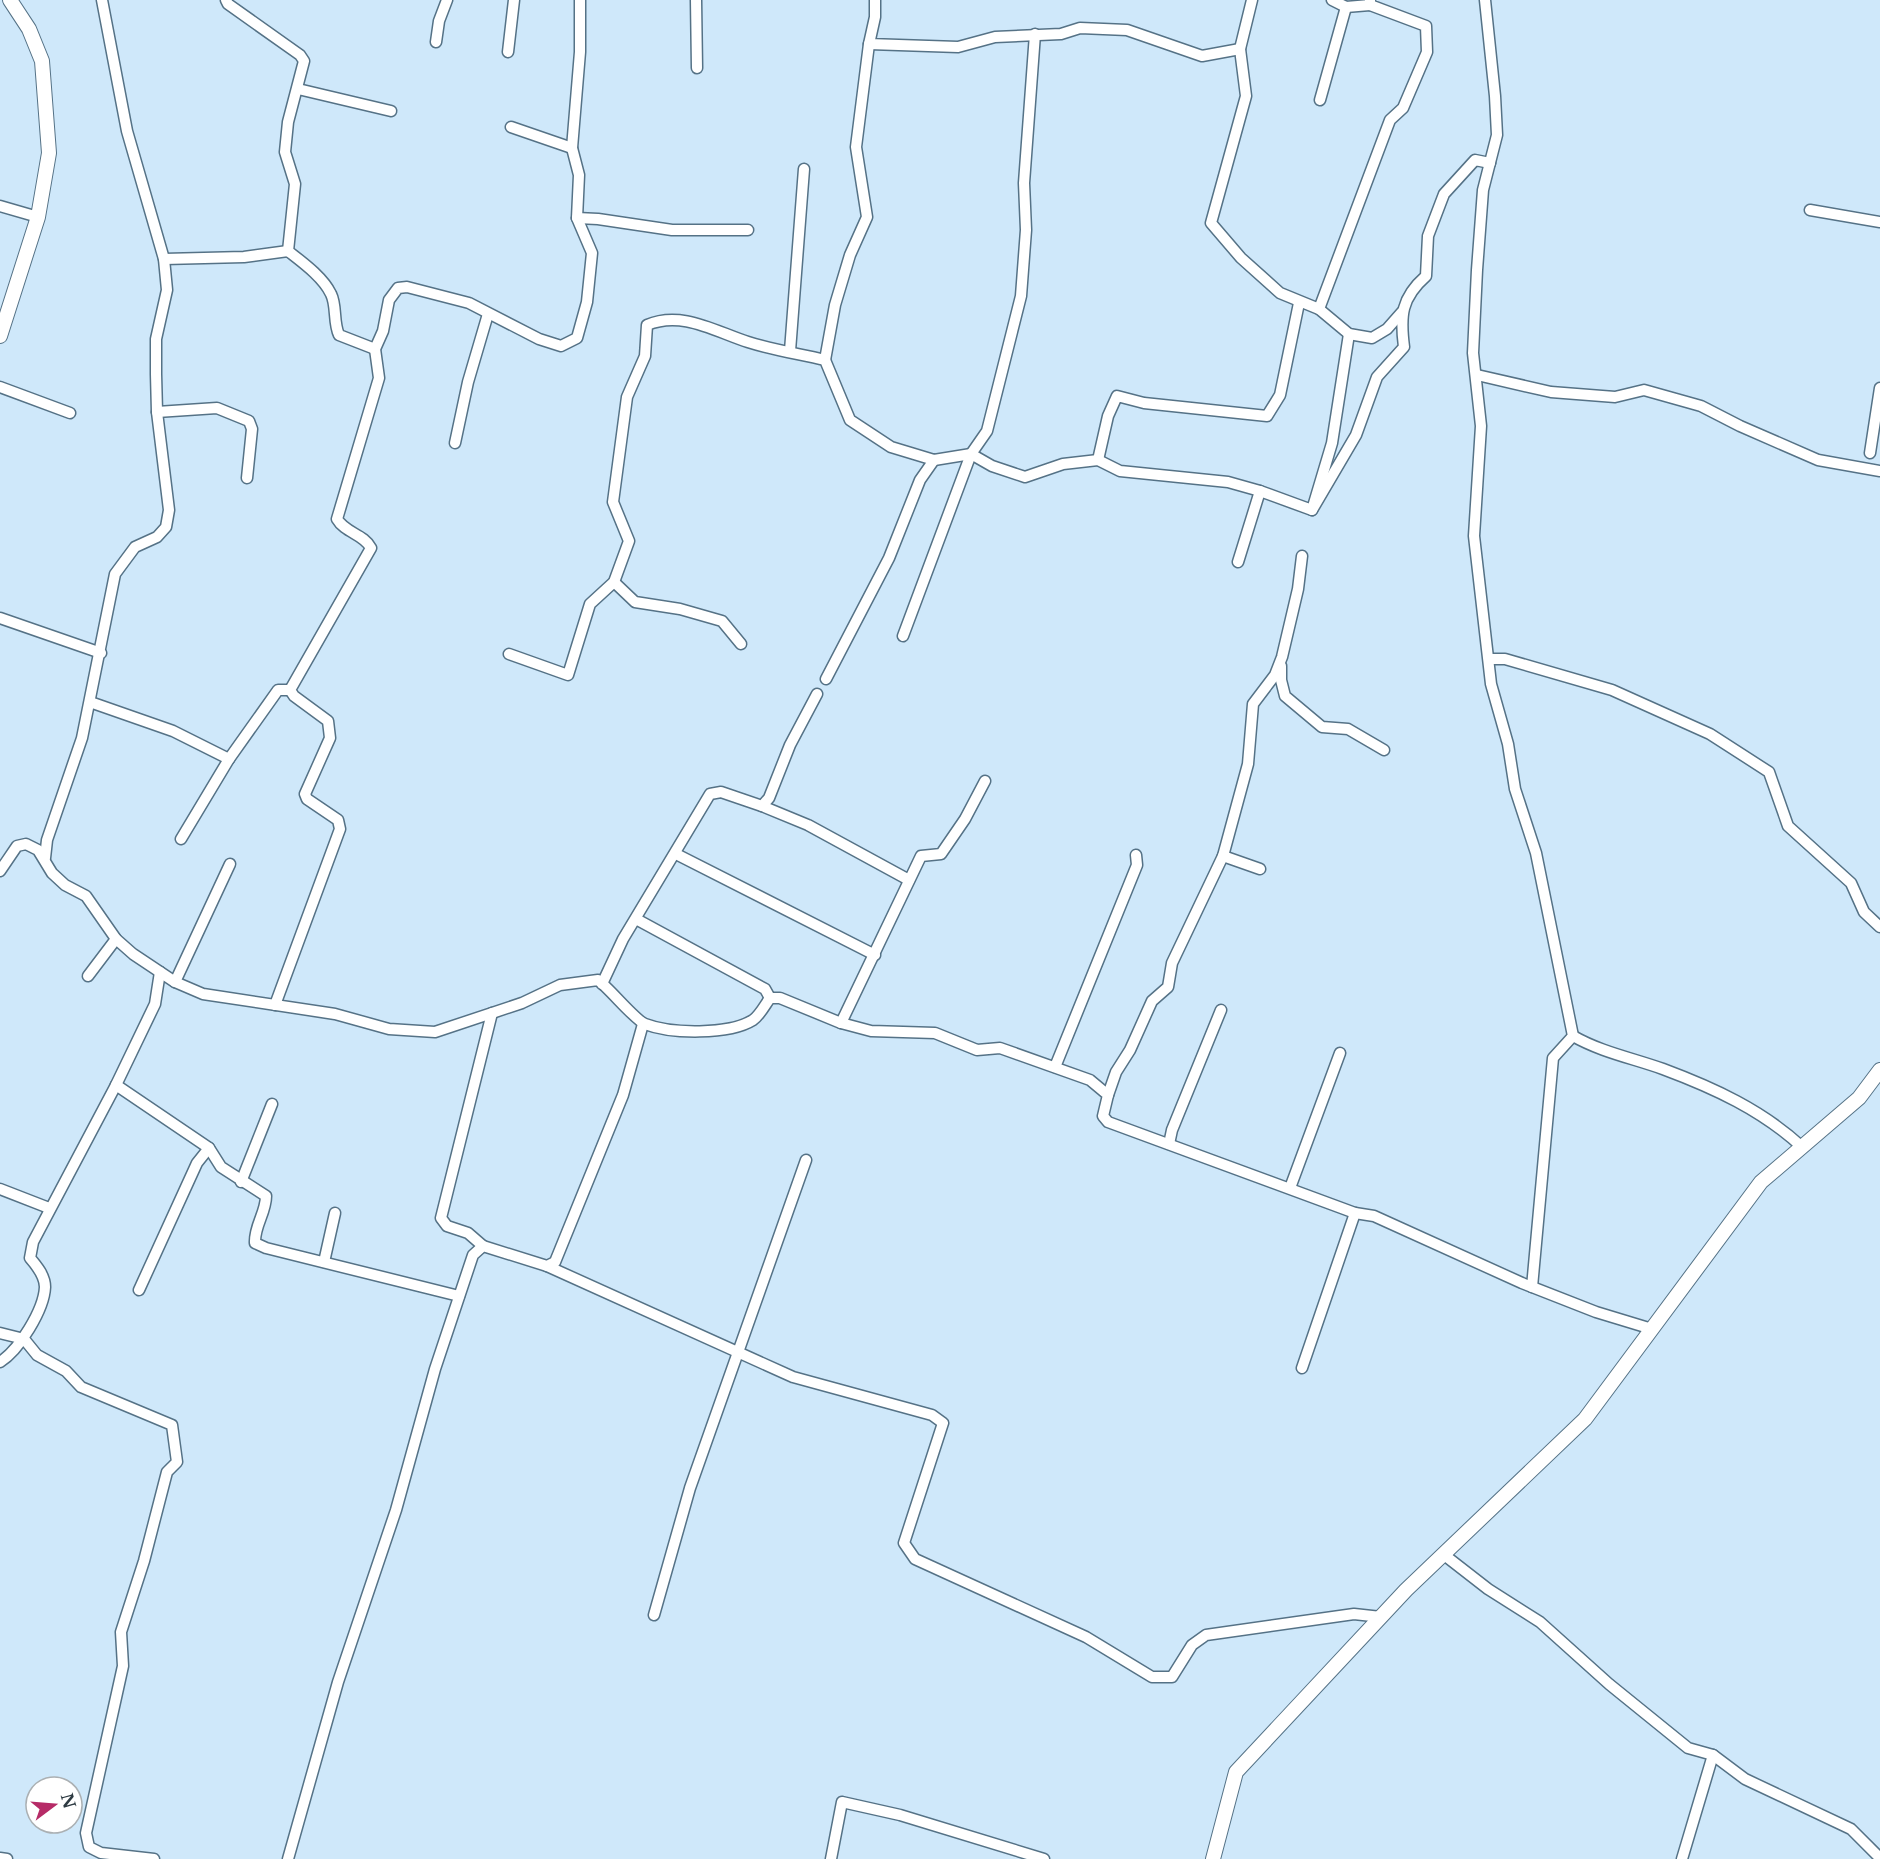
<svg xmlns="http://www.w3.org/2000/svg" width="1880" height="1859" viewBox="0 0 1880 1859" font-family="'Libre Baskerville',serif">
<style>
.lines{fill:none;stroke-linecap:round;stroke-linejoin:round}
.minor-casing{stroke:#557286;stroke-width:13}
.tertiary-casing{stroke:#557286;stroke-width:16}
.minor{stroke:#fff;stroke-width:10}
.tertiary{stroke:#fff;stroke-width:14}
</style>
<rect width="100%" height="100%" fill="#cfe8fa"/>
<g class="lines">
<defs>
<g id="minor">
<path d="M226,0L228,4L300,55L304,61L288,122L285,152L295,184L288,251C302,262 323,277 331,294C337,306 333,322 339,335L375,349"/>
<path d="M696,0L697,68"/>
<path d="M875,0V17L869,44L958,47L995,37L1061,34L1080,28L1127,30L1202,56L1240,49"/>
<path d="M1252,0L1240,49L1246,96L1211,223L1241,258L1280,293L1319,309L1349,334L1372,338L1387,329L1402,312"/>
<path d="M1332,0L1346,7L1370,5"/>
<path d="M1485,0L1495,96L1497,135L1483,190L1477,270L1473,353L1481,426L1474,536L1491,684L1508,744L1515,789L1536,853L1573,1036L1553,1058L1532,1287"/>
<path d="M436,42L439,21L447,0"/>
<path d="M508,52L514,0"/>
<path d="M298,89L391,111"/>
<path d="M1320,100L1346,7"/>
<path d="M511,127L572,148"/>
<path d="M0,206L38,217"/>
<path d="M1810,210L1880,222"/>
<path d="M577,218L598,219L672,230H748"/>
<path d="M164,259L244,257L288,251"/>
<path d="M1319,309L1390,120L1403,108L1427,52L1426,26L1370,5V0"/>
<path d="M790,351L804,169"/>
<path d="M825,360L835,305L850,255L867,217L856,147L869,44"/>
<path d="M1477,375L1551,392L1615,397L1644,390L1701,406L1740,426L1818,460L1880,471"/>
<path d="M0,387L70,413"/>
<path d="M157,412L217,408L249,421L252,429L247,478"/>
<path d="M455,443L468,382L488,314"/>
<path d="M1870,453L1880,388"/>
<path d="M1098,460L1108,416L1117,396L1144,403L1267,416L1280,395L1299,303"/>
<path d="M1260,491L1312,510L1332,443L1349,334"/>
<path d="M1312,510L1356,435L1377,377L1404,347C1400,316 1401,298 1426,276L1428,236L1444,194L1475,160L1490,163"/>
<path d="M614,582L635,602L680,609L722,621L741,644"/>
<path d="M0,618L101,653"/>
<path d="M903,636L971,454L987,431L1021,296L1026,230L1024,183L1035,34"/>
<path d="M509,654L568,675L590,604L614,582L629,541L613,502L627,397L645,356L647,325C682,310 716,332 748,342C773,350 800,354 825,360L850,420L891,447L934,460L971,454L992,466L1025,477L1063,464L1098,460L1120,471L1228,482L1260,491L1238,562"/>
<path d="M1489,659H1505L1612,690L1710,734L1769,772L1788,826L1851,883L1864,912L1880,927"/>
<path d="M1281,666V680L1285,696L1322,727L1348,729L1384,750"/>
<path d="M826,679L889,558L920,480L934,460"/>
<path d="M90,702L173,731L229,759"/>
<path d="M762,806L808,825L909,880"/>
<path d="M181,839L229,759L278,690H290"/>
<path d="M676,854L875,955"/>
<path d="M1223,856L1248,764L1253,704L1275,675L1282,657L1298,589L1302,556"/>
<path d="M45,858L47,840L82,738L115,574L135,547L157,537L166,527L169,510L157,412L156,374V339L167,290L164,259L127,131L102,0"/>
<path d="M0,871L17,846L26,844L38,850L52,873L65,885L86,896L116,939L133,954L175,982L203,994L335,1014L389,1029L435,1032L522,1003L560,985L598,980C610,989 635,1020 645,1024C671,1034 729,1035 753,1020C760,1015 765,1005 770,998H780L841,1023L871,1031L935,1033L977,1050L1000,1048L1090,1080L1108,1095L1103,1116L1108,1122L1355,1213L1374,1216L1522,1283L1596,1312L1652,1329"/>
<path d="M636,919L765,989L770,998"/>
<path d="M88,976L116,939"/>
<path d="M175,982L230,864"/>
<path d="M602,984L623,939L710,794L721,792L762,806L769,798L790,745L817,694"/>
<path d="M275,1005L340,829L338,820L307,799L305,794L330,738L328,721L294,696L290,690L371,548C364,534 345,533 337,519L379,378L375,349L383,331L389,300L398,288L407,287L469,303L539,339L561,346L577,338L587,302L592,253L577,218L579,175L572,148L580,52V0"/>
<path d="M841,1023L921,856L941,854L965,819L985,781"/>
<path d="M1573,1036C1601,1052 1632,1058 1663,1069C1714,1088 1762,1110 1802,1147"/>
<path d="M1055,1067L1137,865L1136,855"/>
<path d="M116,1085L209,1148L221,1167L266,1196C266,1213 254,1226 255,1243L266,1248L459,1296"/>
<path d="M1108,1095L1116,1072L1130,1050L1152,1001L1168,987L1172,963L1223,856L1260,869"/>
<path d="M1169,1144L1172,1130L1221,1010"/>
<path d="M241,1182L272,1104"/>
<path d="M1290,1188L1340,1053"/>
<path d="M0,1189L49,1208"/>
<path d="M483,1246L468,1233L447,1226L441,1218L492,1013"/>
<path d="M324,1262L335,1213"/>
<path d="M547,1266L793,1377L932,1415L943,1423L904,1543L915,1559L1086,1637L1152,1677H1172L1192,1645L1206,1635L1354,1614L1381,1617"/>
<path d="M139,1290L197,1163L209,1148"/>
<path d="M0,1333L24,1339L37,1355L66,1371L81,1387L172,1425L177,1462L167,1472L144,1561L121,1632L123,1666L86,1833L89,1847L101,1853L154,1859"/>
<path d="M0,1362C19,1350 44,1310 45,1287C45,1276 37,1266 30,1258L33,1242L116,1085L155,1004L160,972"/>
<path d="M1302,1368L1355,1213"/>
<path d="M1443,1554L1488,1589L1540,1622L1609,1684L1688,1748L1713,1755L1745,1779L1851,1829L1880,1858"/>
<path d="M654,1615L690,1488L806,1160"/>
<path d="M0,1858L7,1859"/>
<path d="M288,1859L338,1682L396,1510L435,1369L473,1255L483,1246L547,1266L555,1262L623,1095L643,1024"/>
<path d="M831,1859L842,1802L900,1815L1044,1859"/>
<path d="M1682,1859L1713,1755"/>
</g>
<g id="tertiary">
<path d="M0,336L38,217L49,153L42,61L29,29L10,0"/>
<path d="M1213,1859L1236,1772L1406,1590L1585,1419L1761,1182L1859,1098L1880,1070"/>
</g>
</defs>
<use href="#minor" class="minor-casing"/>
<use href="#tertiary" class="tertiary-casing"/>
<use href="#minor" class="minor"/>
<use href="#tertiary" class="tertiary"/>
</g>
<g transform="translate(54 1805) rotate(74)"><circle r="28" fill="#ffffff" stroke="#abb0b3" stroke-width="1.5"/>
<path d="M0-4.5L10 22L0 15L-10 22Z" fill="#b62b67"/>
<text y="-9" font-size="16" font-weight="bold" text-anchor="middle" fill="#2d3a42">N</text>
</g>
</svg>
